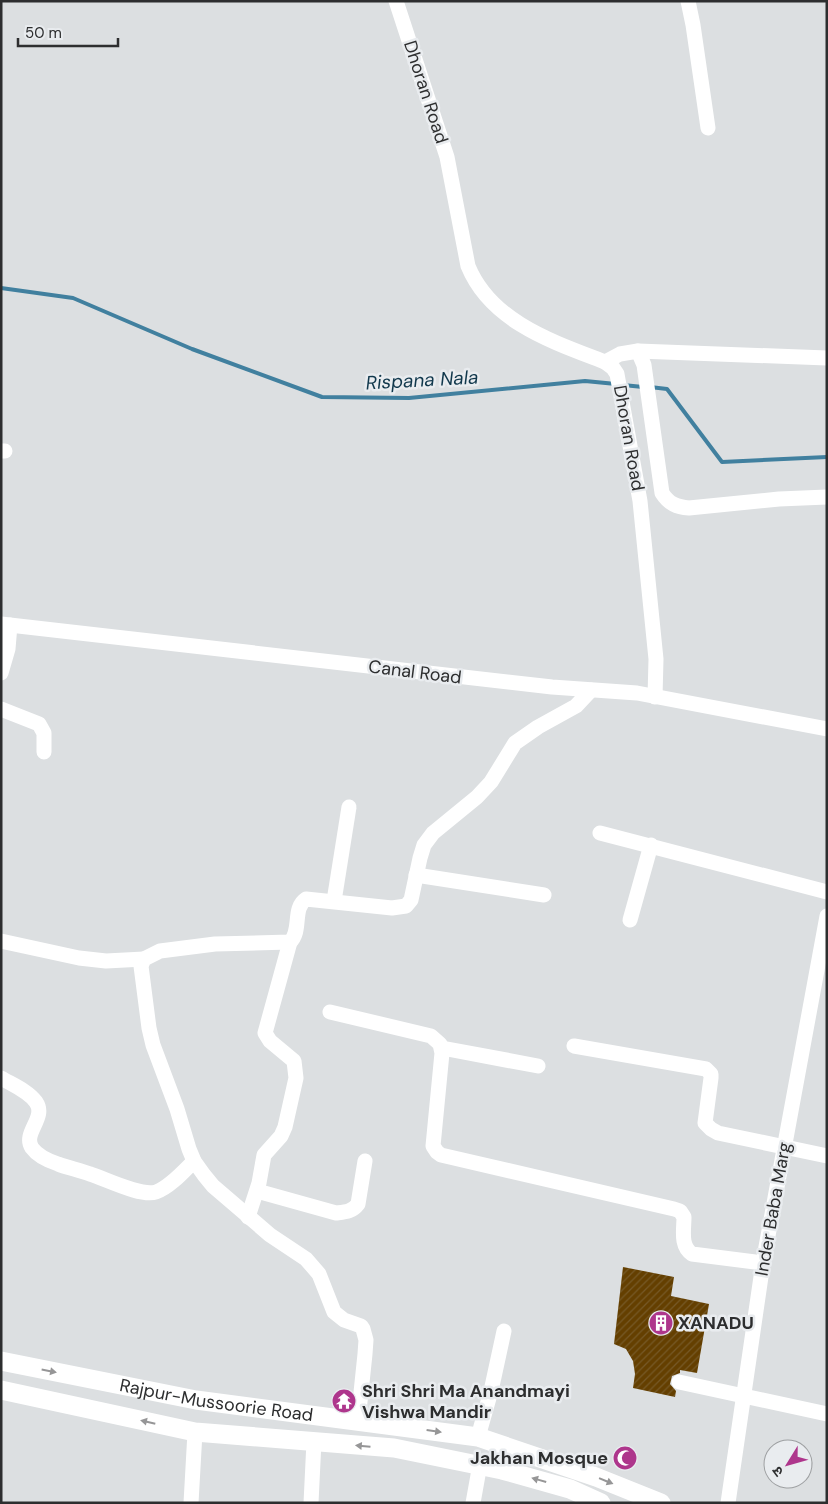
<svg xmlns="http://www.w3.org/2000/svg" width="828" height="1504" viewBox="0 0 828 1504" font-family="'DM Sans','Noto Sans Devanagari',sans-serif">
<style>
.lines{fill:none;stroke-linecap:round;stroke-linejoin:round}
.stream{stroke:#41809f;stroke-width:4}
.building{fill:url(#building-hatch)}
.minor{stroke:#fff;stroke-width:15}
.major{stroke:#fff;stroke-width:19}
.oneway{fill:#969697}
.labels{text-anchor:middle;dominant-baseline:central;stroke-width:5;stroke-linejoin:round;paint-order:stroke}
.street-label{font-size:18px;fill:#2d2e2f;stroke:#e9ecef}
.poi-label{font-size:18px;font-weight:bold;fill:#2d2e2f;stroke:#e9ecef;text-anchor:start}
.water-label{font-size:19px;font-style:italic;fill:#11384c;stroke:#e9ecef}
</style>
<defs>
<pattern id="building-hatch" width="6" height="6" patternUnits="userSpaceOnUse" patternTransform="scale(1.25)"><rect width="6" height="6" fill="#643f00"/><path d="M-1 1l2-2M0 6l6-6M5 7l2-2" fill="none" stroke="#765927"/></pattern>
</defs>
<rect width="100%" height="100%" fill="#dcdfe1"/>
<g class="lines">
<g class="stream">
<path d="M1,288L73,298L192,349L322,397L409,398L585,381L616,384"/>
<path d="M623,385L643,387"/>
<path d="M650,387L667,389L722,462L827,457"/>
</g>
</g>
<path class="building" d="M623,1267L674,1277L671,1296L709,1304L697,1373L680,1370V1373L672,1376L670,1384L676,1391L675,1397L633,1388L635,1374L633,1361L626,1349L614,1344Z"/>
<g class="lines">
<g class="minor">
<path d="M396,1L447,157L468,266C491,322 553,342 605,362L613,368L617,374L640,501L656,659L655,697"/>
<path d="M688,1L693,25L708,128"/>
<path d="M638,351L644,365L662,493C669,504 677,507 689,508L779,499L827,497"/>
<path d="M605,362L620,354L638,351L827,358"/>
<path d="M1,451H5"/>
<path d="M1,624L552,687L637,693L827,729"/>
<path d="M1,673L8,649L10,625"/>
<path d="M1,709L39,724L44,733V752"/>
<path d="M600,833L827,892"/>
<path d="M416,875L544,895"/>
<path d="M334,901L349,807"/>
<path d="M630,920L651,845"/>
<path d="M1,941L79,958L106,961L144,959"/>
<path d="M330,1012L431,1036L440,1044L442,1053L433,1146L437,1152L441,1155L674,1209L680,1211L684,1217C684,1230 680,1246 692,1254L763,1263"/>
<path d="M574,1046L706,1069L711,1074V1078L705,1123L711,1129L718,1133L827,1156"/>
<path d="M442,1048L538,1066"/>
<path d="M1,1078C13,1085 28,1091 36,1102C47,1118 22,1133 32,1148C37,1155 49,1161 58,1164C68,1168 80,1170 90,1174C106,1179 141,1197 156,1192C170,1187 184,1171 194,1161"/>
<path d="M257,1191L336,1213C345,1212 352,1212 358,1204L365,1161"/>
<path d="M248,1217L259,1183L264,1155L281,1136L285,1127L296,1078L294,1061L270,1041L265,1033L290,942"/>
<path d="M679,1382L827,1414"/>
<path d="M358,1421L365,1354L366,1340L363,1329L361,1326L344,1320L334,1312L319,1274L306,1259L270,1235L213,1186L204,1175L194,1161L189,1149L177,1109L153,1045L149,1028L141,966L144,959L160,951L215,944L290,942C302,931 292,908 306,899L392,908L406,906L411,900L420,858L424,845L433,833L477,797L491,782L515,743L538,727L576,706L591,690"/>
<path d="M478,1437L491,1391L504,1331"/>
<path d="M191,1503L195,1432"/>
<path d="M311,1503L314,1441"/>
<path d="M473,1503L480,1464"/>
<path d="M728,1503L763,1263L827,916"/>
</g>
<g class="major">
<path id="s1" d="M1,1361L196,1400L478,1437L596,1477L661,1503"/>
<path d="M1,1390L195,1432L394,1448L502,1470L570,1489L601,1503"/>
</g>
</g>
<defs><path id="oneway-solid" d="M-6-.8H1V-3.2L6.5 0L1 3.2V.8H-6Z" transform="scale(1.25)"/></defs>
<g class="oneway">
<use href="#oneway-solid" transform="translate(49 1371) rotate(11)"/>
<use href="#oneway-solid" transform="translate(148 1422) rotate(-167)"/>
<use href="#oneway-solid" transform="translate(434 1431) rotate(8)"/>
<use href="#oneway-solid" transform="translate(363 1446) rotate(-175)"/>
<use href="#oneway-solid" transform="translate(539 1480) rotate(-164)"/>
<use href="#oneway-solid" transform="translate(606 1481) rotate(22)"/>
</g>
<defs>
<symbol id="building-disc" viewBox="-11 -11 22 22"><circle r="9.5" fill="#ae368c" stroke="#e9ecef"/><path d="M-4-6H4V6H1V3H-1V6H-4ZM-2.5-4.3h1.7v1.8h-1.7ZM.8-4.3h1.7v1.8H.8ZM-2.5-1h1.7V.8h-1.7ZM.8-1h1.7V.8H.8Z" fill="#fff"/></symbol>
<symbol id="temple-disc" viewBox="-11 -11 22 22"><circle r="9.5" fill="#ae368c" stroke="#e9ecef"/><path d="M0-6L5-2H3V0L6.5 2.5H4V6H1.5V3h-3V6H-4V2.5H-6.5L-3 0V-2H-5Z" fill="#fff"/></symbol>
<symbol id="mosque-disc" viewBox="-11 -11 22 22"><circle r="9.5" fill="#ae368c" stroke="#e9ecef"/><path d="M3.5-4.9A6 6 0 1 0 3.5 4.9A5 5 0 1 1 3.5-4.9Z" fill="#fff"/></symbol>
</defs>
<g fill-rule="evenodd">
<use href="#building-disc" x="647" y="1309" width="28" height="28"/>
<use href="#temple-disc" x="330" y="1387" width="28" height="28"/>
<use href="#mosque-disc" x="611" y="1444" width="28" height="28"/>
</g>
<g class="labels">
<g class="street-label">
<text transform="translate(426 92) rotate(72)">Dhoran Road</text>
<text transform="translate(629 438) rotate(80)">Dhoran Road</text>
<text transform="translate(415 672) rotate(7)">Canal Road</text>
<text transform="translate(773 1209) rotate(-80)">Inder Baba Marg</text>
<text stroke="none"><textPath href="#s1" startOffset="219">Rajpur-Mussoorie Road</textPath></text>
</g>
<g class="poi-label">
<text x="678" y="1323">XANADU</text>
<text x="362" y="1391">Shri Shri Ma Anandmayi<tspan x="362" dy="21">Vishwa Mandir</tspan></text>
<text x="608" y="1458" text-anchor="end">Jakhan Mosque</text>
</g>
<g class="water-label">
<text transform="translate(422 380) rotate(-3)">Rispana Nala</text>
</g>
</g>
<rect width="828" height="1504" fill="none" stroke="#2d2e2f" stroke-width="5"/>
<g transform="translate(788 1464) rotate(233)"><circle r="24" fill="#e9ecef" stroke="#9ea0a2"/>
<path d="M0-4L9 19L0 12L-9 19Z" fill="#ae368c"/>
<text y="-8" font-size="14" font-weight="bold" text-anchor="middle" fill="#2d2e2f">उ</text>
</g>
<path d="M18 38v8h100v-8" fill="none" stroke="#2d2e2f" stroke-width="2.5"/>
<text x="25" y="38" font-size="15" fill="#2d2e2f" stroke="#e9ecef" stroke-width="4" paint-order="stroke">50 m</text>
</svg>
